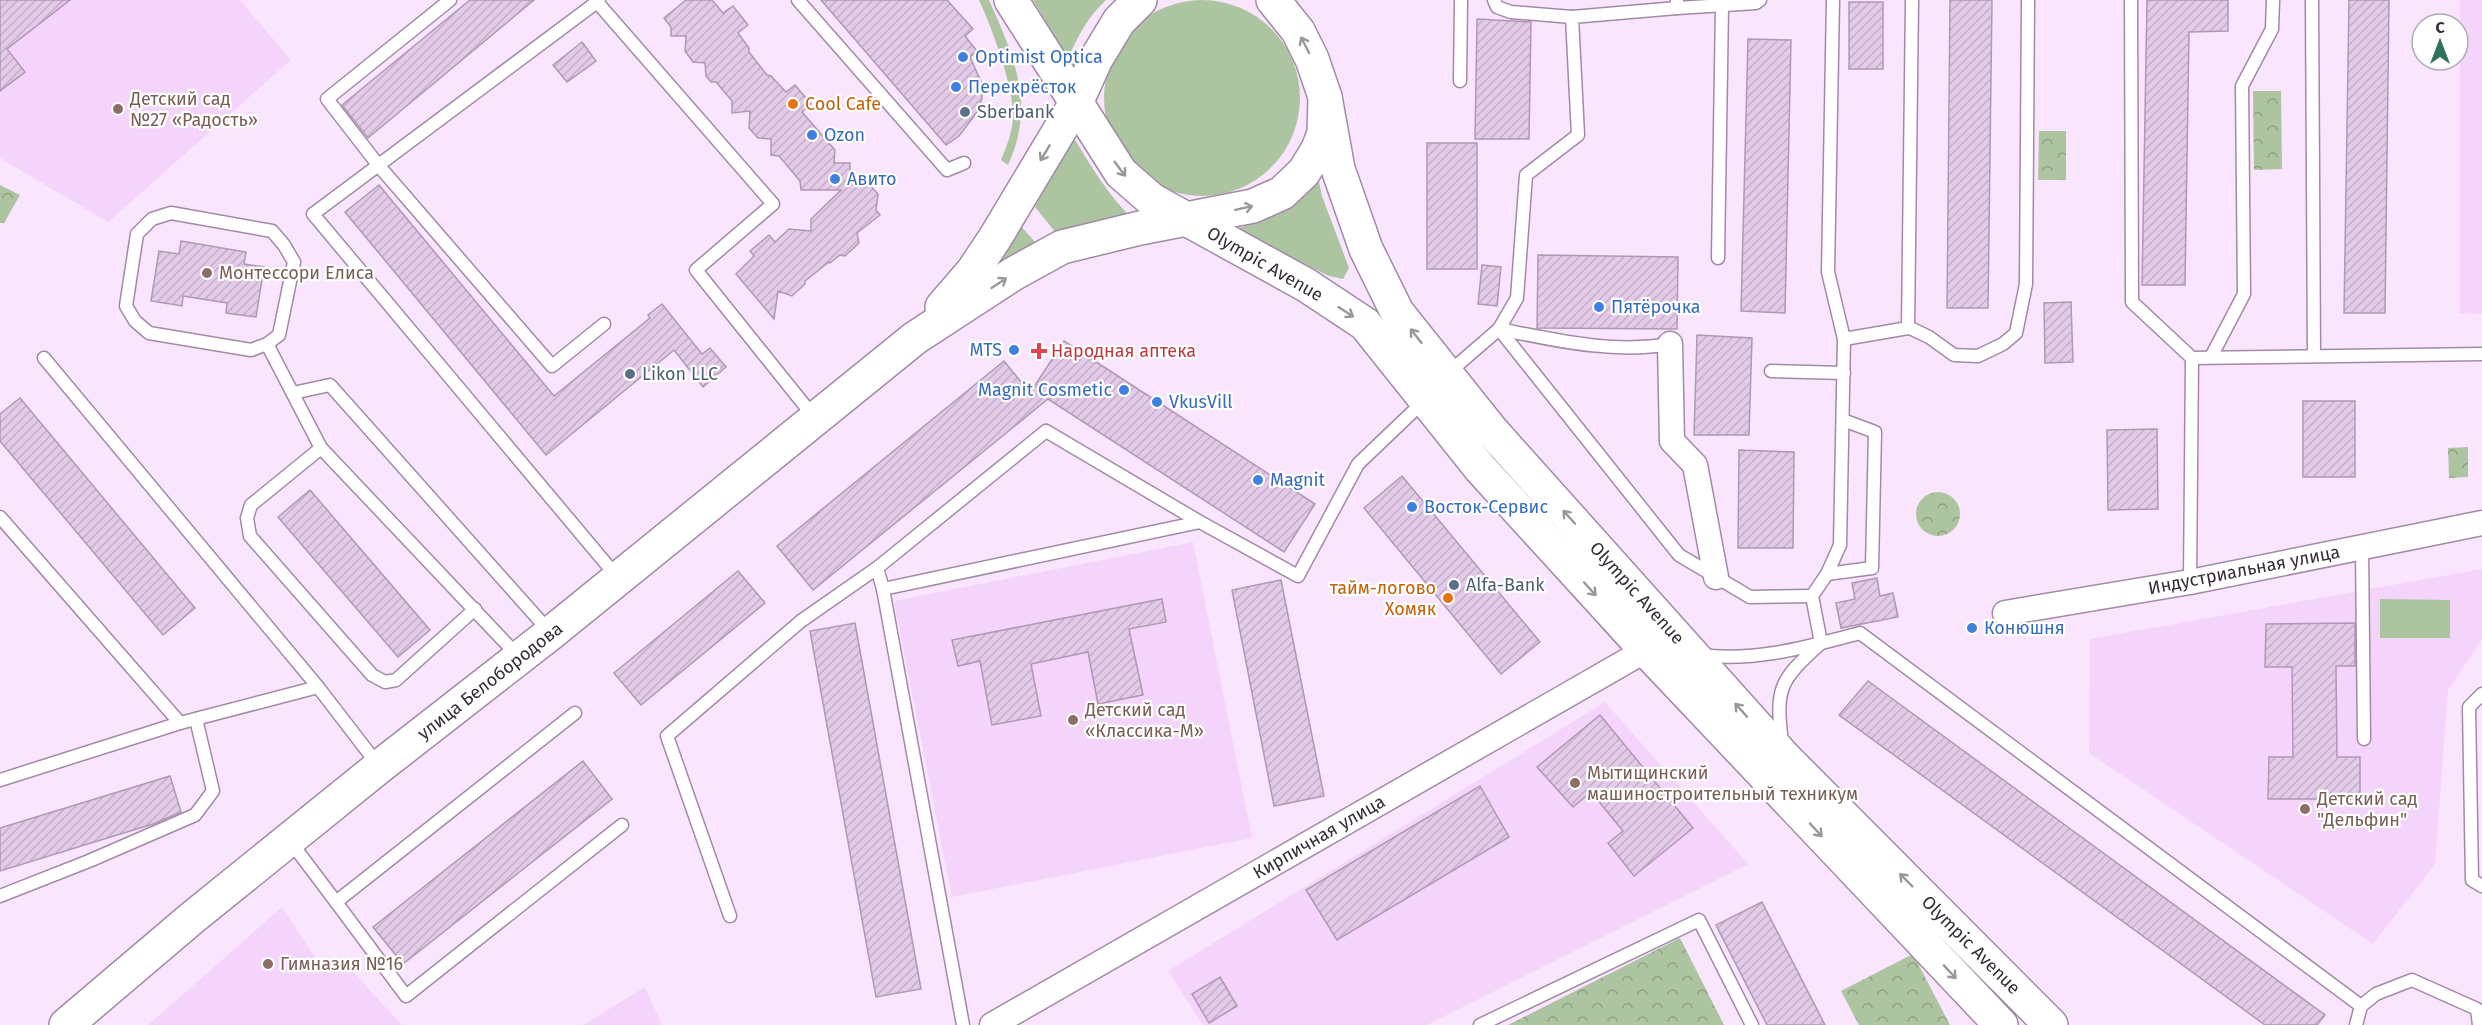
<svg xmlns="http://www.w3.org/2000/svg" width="2482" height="1025" viewBox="0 0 2482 1025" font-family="'Fira Sans',sans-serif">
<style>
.built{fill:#f4d4fa}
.green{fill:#adc4a0}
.park{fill:url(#park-crowns)}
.building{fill:url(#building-hatch);stroke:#b098b5;stroke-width:1.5}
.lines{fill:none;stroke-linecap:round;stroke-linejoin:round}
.lane-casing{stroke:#a28aa7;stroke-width:15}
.street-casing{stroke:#a28aa7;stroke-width:27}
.secondary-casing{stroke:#a28aa7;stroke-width:36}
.lane{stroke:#fff;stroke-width:12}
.street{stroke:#fff;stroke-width:24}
.secondary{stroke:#fff;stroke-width:33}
.oneway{stroke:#9b969c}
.shop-dot{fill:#3f7fe0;stroke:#fff;stroke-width:2}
.food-dot{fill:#e8710a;stroke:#fff;stroke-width:2}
.education-dot{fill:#8d6e63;stroke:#fff;stroke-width:2}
.service-dot{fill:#5c6f8a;stroke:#fff;stroke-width:2}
.health-dot{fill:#e0444e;stroke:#fff;stroke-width:2}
.labels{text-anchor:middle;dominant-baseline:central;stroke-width:4.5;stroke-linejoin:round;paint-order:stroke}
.shop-label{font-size:18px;fill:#366cbe;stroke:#fff;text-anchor:start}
.education-label{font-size:18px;fill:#785e54;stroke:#fff;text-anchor:start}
.food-label{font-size:18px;fill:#c56008;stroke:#fff;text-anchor:start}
.service-label{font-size:18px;fill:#4e5e75;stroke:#fff;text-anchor:start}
.street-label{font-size:18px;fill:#372d39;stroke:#fff}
.health-label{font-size:18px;fill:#be3a42;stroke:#fff;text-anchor:start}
</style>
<defs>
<pattern id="park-crowns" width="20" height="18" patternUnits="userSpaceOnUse" patternTransform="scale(1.5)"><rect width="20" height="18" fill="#adc4a0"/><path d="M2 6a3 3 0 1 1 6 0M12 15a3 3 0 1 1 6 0" fill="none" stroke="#8ea083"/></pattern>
<pattern id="building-hatch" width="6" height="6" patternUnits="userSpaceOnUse" patternTransform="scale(1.5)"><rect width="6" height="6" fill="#e3cae8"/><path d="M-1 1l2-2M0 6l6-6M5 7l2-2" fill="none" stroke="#c3aec8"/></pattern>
</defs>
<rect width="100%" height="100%" fill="#fae5fe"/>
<g class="built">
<path d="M0,0H240L291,60L108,222L0,158Z"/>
<path d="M2460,0H2482V314L2460,313Z"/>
<path d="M1193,542L1252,838L952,897L894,601Z"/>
<path d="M2482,569V639L2448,690L2435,864L2373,944L2089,753L2090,639Z"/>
<path d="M1605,702L1748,864L1427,1025H1203L1168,971Z"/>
<path d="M282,907L322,968L341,959L402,1025H148Z"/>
<path d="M645,987L662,1025H583Z"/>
</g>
<g class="green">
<path d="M979,0H989C1014,56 1036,105 1008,165L1001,160C1007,145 1013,131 1013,115C1013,85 992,28 979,0Z"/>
<path d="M1033,0H1106C1087,18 1078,36 1068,59Z"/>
<circle cx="1202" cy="98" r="98"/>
<path d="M1072,135C1091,166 1108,196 1135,221L1060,238L1035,207Z"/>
<path d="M1317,173L1322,196L1349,268L1343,279L1329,276L1231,230C1273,220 1288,202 1317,173Z"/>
<path d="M1019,224L1037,244L989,271Z"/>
<path d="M2380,599L2450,600V638H2380Z"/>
</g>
<g class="park">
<path d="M2253,91H2281L2282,169L2254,170Z"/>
<path d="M2039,131H2066V180H2038Z"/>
<path d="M0,185L20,195L4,223H0Z"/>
<path d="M2468,447V477L2449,478L2448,448Z"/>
<circle cx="1938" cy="514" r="22"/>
<path d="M1680,938L1724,1025H1508Z"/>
<path d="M1913,954L1950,1025H1859L1841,991Z"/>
</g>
<g class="building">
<path d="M0,0H70L7,49L25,72L0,91Z"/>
<path d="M470,0H534L368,138L342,105Z"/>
<path d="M686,0H712L723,13L733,6L748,25L738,33L749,48V52L767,75L771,76L786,92L795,85L811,104L802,112L835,150L834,163H850V182L853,178L865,180L878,194L876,210L880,215L857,233L859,243L845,256L840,255L830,263L829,262L805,281V284L792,296L778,291L774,319L736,274L754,256L750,251L769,235L775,242L789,229L811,231V219L841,190H801L800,181L779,156L771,155V139L758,138L749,128L750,111L732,113V101L716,82H711L706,76L705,63L693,62L685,51L686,36H671V27L664,18Z"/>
<path d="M821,0H947L973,29L965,36L977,51L970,57L982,84V98L978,111L959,136L946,145Z"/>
<path d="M1950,0H1992L1988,308H1947Z"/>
<path d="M2147,0H2228V31L2189,32L2185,285H2142Z"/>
<path d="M2349,0H2389L2385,313H2344Z"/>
<rect x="1849" y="2" width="34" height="67"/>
<path d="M1477,19L1531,22L1529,139H1475Z"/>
<path d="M1748,39L1791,40L1785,313L1741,311Z"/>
<path d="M582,42L596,61L567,82L553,65Z"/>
<rect x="1427" y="143" width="50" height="126"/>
<path d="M379,185L554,396L650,318L648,315L662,304L702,354L710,348L726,367L703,387L674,350L546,455L345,212Z"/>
<path d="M181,241L246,252L244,264L264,267L256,317L226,313L227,303L183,296L182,306L151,301L159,251L179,254Z"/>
<path d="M1538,255L1678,257L1677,329L1537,328Z"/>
<path d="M1482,265L1501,267L1497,306L1478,304Z"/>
<path d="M2071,302L2073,362L2045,363L2044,303Z"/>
<path d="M1697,335L1752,338L1749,435H1694Z"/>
<path d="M1064,341L1315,504L1284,552L1048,399L813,590L777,546L1004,361L1030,393Z"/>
<path d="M20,398L195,608L163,635L0,441V414Z"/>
<rect x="2303" y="401" width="52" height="76"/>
<path d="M2157,429L2158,509L2108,510L2107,430Z"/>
<path d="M1739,450L1794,452L1793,548H1738Z"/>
<path d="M1402,476L1540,642L1501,674L1364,508Z"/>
<path d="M310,490L430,630L398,657L278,517Z"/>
<path d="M738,571L765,603L641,705L614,673Z"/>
<path d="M1877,578L1880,596L1893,593L1898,617L1841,628L1836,603L1855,599L1852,583Z"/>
<path d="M1281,580L1324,796L1274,806L1232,590Z"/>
<path d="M1162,599L1166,622L1129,629L1143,695L1098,704L1088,652L1031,664L1041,716L992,725L980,661L958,666L952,640Z"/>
<path d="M855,623L921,989L876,997L810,631Z"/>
<path d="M2355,623V666H2336L2337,757H2360V799H2268L2269,757H2293L2292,667H2265L2266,624Z"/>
<path d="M1868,681L2325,1015L2317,1025H2265L1839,715Z"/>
<path d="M1600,715L1693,828L1634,876L1608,843L1623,831L1591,792L1573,807L1537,767Z"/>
<path d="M583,761L612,799L403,964L373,927Z"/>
<path d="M170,776L181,812L153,824L0,871V828Z"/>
<path d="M1480,786L1509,837L1337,940L1306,890Z"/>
<path d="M1762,902L1825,1025H1767L1716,925Z"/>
<path d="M1220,977L1237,1006L1209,1023L1192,994Z"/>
</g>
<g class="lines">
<defs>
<g id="lane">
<path d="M450,0L327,99L379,166L552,366L604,324"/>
<path d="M599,0L597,2L773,204L696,270L814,417"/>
<path d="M798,0L947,170L964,163"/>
<path d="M1494,0L1497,7L1511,12L1572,17"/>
<path d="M1833,0L1828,272L1844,339"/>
<path d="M2131,0L2132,302L2192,358L2190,582"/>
<path d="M2312,0L2314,356"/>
<path d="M597,2L313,214L618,578"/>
<path d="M1677,8L1756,3L1760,0"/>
<path d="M1460,81L1461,0"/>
<path d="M1718,258L1722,6"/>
<path d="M1908,327L1929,337L1954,355L1978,356L2003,344L2016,333L2026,284L2028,0"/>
<path d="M267,344L251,350L149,333L135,321L126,306L137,234L152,219L171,213L272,231L284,245L294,262L279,335L267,344L321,448L519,657"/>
<path d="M1670,344C1613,354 1555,340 1499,329L1679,555L1750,597L1812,596"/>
<path d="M2211,357L2244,294L2242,86L2272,29L2273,0"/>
<path d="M44,358L318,687L378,765"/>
<path d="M2192,358L2482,354"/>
<path d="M1771,371L1844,373"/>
<path d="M1447,374L1499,329L1517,298L1526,175L1578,135L1572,17L1677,8V0"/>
<path d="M293,393L330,385L549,631"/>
<path d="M321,448L251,505L247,518L250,536L372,675L385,682L396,680L475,609"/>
<path d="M0,517L180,723"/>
<path d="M2362,548L2364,739"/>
<path d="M1827,574L1872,568L1875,432L1843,420"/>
<path d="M883,589L877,568L1046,431L1200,522"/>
<path d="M1700,655C1755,662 1807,647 1860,633L2361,1006L2376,994L2412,980L2477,1009L2479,1025"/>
<path d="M2482,694L2469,707L2472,880L2482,886"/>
<path d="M1782,742C1775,687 1780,680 1821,643L1812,596L1827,574L1840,545L1844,339L1908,328L1912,0"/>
<path d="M0,780L180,723L318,687"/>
<path d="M290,841L336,902L575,713"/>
<path d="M0,896L89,861L195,815L213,791L196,719"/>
<path d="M336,902L406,996L622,825"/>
<path d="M730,916L667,736L801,621L877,568"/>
<path d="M963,1025L883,589L1200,522L1298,576L1358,464L1424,401"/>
<path d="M1480,1025L1699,920L1752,1025"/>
<path d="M2356,1025L2361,1006"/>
</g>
<g id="street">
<path d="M1670,344L1672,441L1695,465L1716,577"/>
<path d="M2005,613L2190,582L2482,523"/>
<path d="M992,1025L1646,650"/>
</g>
<g id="secondary">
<path d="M1011,0L1121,173L1152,200L1306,285L1365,324L1480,468L1646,650L2001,1025"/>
<path d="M1273,0L1298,31L1312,59L1325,97L1338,169L1366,249L1397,312L1492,431L1784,757L2051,1025"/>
<path d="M942,307L973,271L995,238L1076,103L1096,59L1119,21L1140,0"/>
<path d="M66,1025L192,918L379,767L551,633L915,338L1013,274L1062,247L1140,228L1253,206L1282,193L1304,172L1318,149L1324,133L1325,97"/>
</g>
</defs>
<use href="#lane" class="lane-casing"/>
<use href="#street" class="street-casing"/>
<use href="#secondary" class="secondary-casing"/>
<use href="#lane" class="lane"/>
<use href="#street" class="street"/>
<use href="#secondary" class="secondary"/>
</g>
<defs><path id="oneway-shaft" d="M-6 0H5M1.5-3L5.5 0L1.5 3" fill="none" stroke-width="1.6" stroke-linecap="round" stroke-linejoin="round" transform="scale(1.5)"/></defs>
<g class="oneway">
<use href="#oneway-shaft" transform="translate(1305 45) rotate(-117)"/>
<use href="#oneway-shaft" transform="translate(1045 153) rotate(121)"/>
<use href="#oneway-shaft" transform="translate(1120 169) rotate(53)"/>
<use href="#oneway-shaft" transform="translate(1244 208) rotate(-12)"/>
<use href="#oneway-shaft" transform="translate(999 283) rotate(-33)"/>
<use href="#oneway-shaft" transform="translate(1346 312) rotate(33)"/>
<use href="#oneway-shaft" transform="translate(1416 336) rotate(-128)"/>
<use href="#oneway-shaft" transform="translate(1569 517) rotate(-132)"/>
<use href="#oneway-shaft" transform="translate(1590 589) rotate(48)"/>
<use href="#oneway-shaft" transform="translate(1741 710) rotate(-132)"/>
<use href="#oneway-shaft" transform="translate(1816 830) rotate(47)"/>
<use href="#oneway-shaft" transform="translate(1906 880) rotate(-135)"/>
<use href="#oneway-shaft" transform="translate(1950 972) rotate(47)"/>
</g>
<g class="shop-dot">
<circle cx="963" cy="57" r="6"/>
<circle cx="956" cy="87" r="6"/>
<circle cx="812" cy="135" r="6"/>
<circle cx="835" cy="179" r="6"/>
<circle cx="1599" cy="307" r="6"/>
<circle cx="1014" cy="350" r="6"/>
<circle cx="1124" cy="390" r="6"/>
<circle cx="1157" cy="402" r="6"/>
<circle cx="1258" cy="480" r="6"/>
<circle cx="1412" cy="507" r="6"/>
<circle cx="1972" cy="628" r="6"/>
</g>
<g class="food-dot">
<circle cx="793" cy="104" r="6"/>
<circle cx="1448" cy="598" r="6"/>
</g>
<g class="education-dot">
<circle cx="118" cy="109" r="6"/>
<circle cx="207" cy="273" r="6"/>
<circle cx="1073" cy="720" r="6"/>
<circle cx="1575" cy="783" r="6"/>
<circle cx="2305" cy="809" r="6"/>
<circle cx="268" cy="964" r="6"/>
</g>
<g class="service-dot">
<circle cx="965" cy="112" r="6"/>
<circle cx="630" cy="374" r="6"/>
<circle cx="1454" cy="585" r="6"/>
</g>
<path class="health-dot" d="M1036 342h6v6h6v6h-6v6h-6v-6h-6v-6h6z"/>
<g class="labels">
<g class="shop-label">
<text x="975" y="57">Optimist Optica</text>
<text x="968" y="87">Перекрёсток</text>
<text x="824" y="135">Ozon</text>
<text x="847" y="179">Авито</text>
<text x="1611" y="307">Пятёрочка</text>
<text x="1002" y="350" text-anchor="end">MTS</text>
<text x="1112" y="390" text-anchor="end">Magnit Cosmetic</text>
<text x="1169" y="402">VkusVill</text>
<text x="1270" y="480">Magnit</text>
<text x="1424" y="507">Восток-Сервис</text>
<text x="1984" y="628">Конюшня</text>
</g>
<g class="education-label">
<text x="130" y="99">Детский сад<tspan x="130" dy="21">№27 «Радость»</tspan></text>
<text x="219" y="273">Монтессори Елиса</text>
<text x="1085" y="710">Детский сад<tspan x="1085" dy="21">«Классика-М»</tspan></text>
<text x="1587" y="773">Мытищинский<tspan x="1587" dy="21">машиностроительный техникум</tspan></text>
<text x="2317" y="799">Детский сад<tspan x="2317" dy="21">"Дельфин"</tspan></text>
<text x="280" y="964">Гимназия №16</text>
</g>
<g class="food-label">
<text x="805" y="104">Cool Cafe</text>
<text x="1436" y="588" text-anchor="end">тайм-логово<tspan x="1436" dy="21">Хомяк</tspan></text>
</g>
<g class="service-label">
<text x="977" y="112">Sberbank</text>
<text x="642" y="374">Likon LLC</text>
<text x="1466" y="585">Alfa-Bank</text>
</g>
<g class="street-label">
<text transform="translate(1265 264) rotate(30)">Olympic Avenue</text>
<text transform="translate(2244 570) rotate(-11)">Индустриальная улица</text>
<text transform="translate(1637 593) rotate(48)">Olympic Avenue</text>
<text transform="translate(490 681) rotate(-38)">улица Белобородова</text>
<text transform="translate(1319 837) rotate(-30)">Кирпичная улица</text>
<text transform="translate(1971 945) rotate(45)">Olympic Avenue</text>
</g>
<g class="health-label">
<text x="1051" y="351">Народная аптека</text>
</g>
</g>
<g transform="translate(2440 42)"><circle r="28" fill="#ffffff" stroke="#afabb0" stroke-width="1.5"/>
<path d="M0-4.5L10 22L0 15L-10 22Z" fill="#2f705f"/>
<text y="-9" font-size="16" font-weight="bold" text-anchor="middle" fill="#372d39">С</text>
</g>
</svg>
